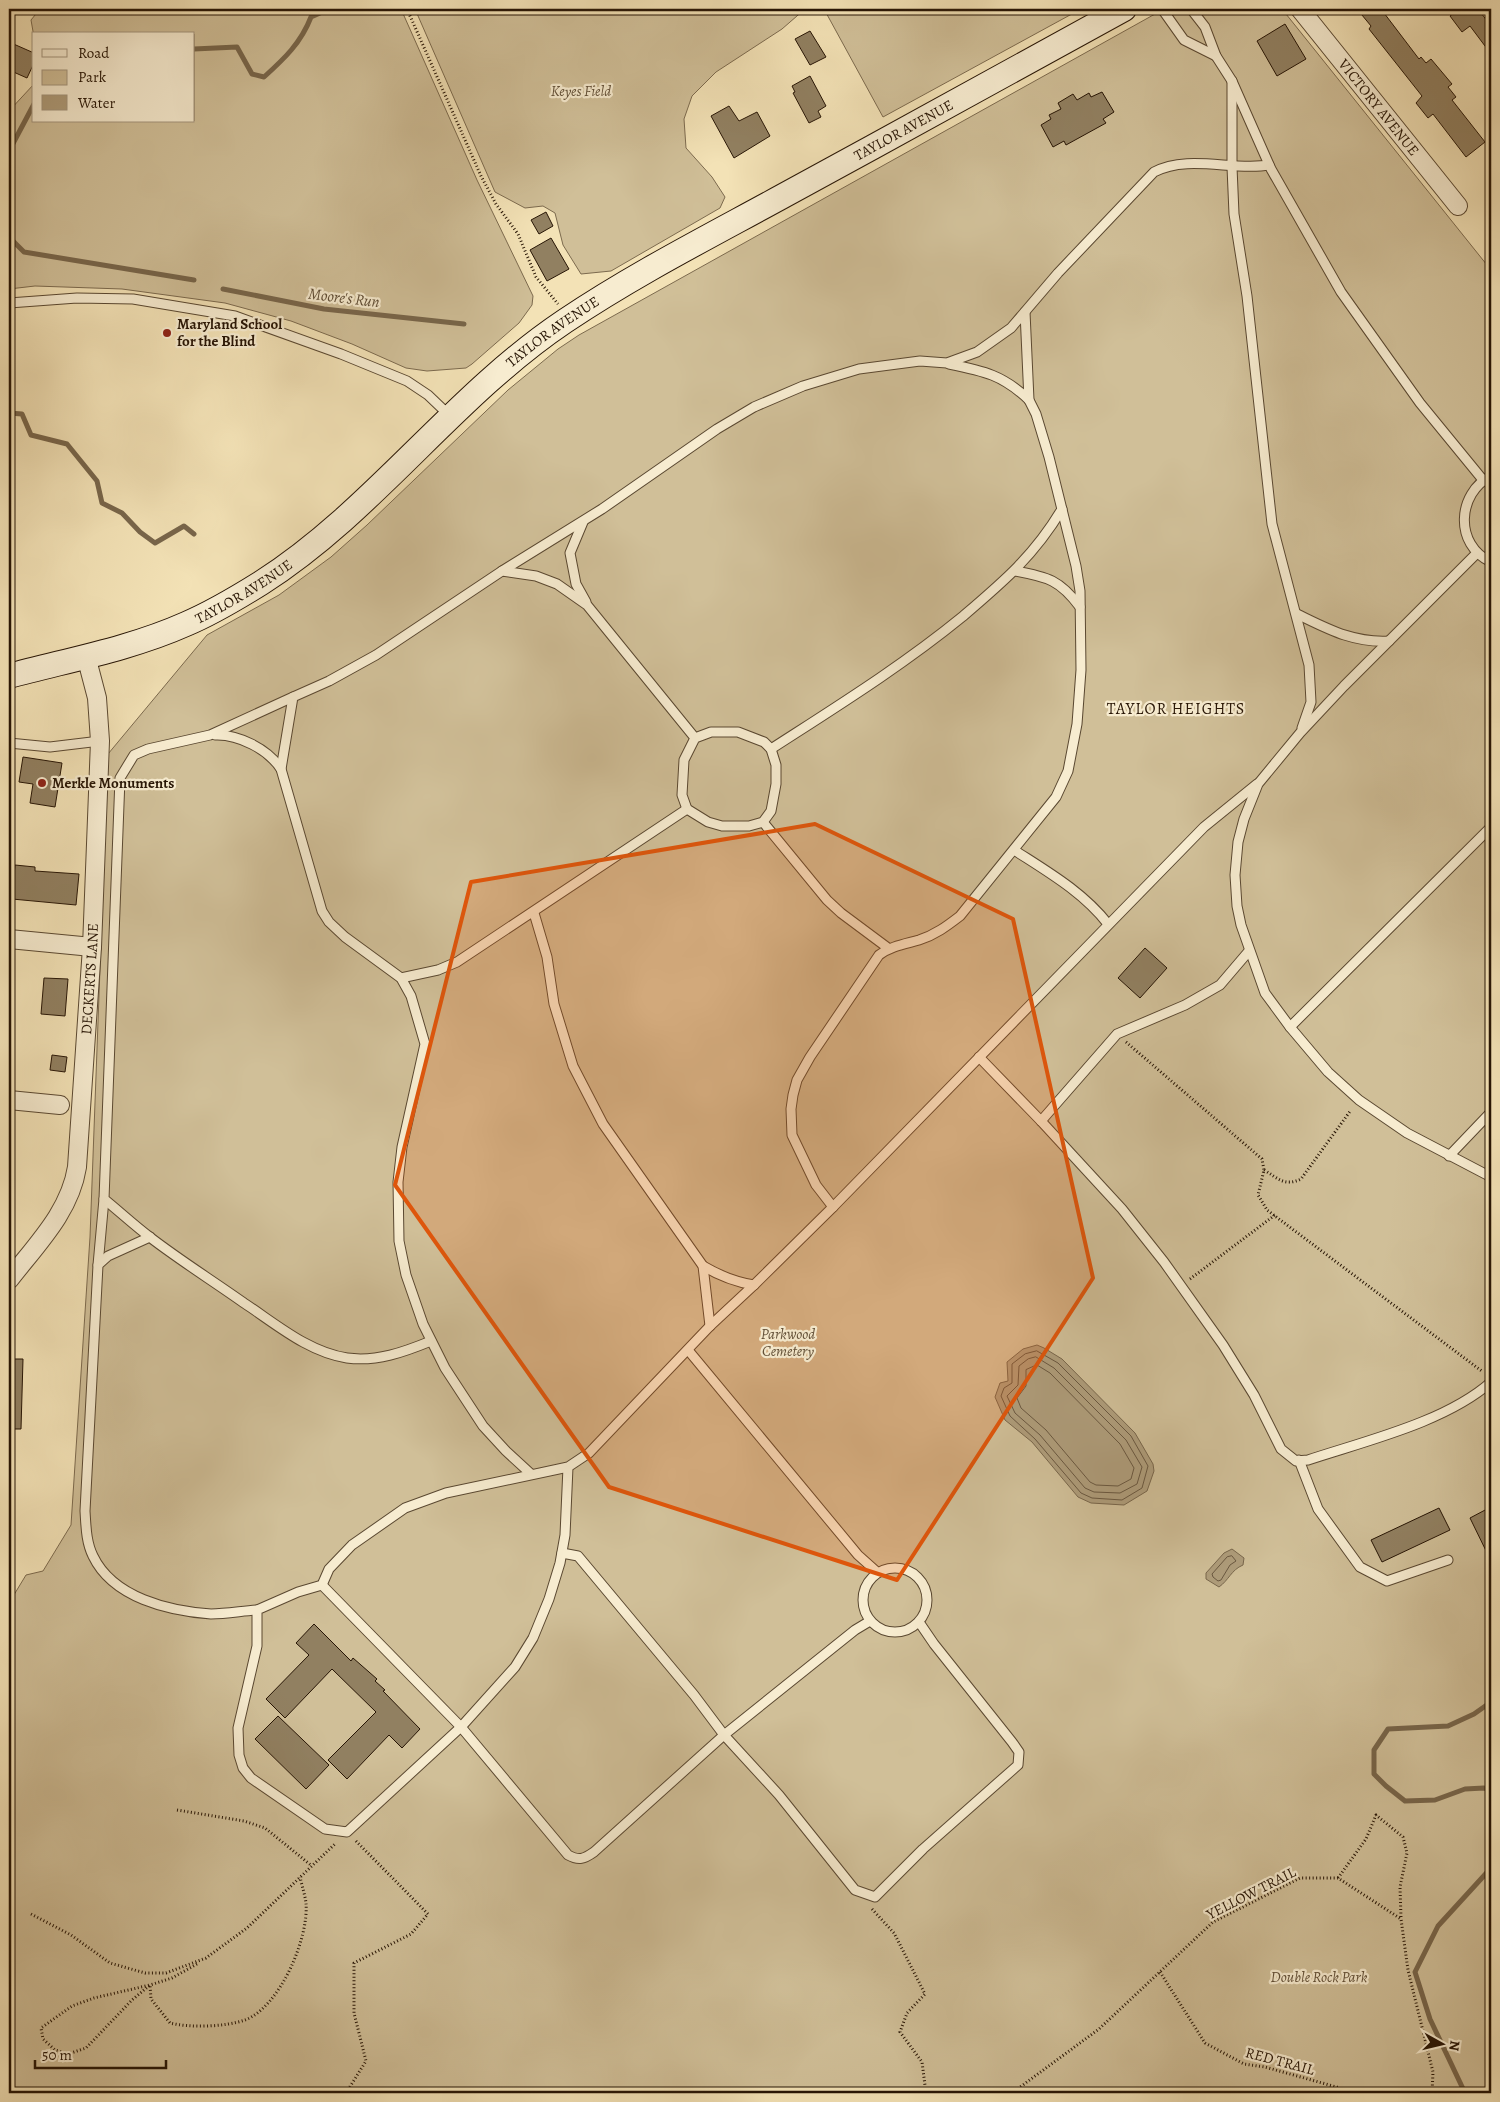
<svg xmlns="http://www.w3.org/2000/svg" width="1500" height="2102" viewBox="0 0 1500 2102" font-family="Alegreya,serif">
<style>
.green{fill:#d0bf98;stroke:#7c6a4e}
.water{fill:#ae9c7a;stroke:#78664b}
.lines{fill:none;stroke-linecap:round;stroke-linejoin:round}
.shore{stroke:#6a5840;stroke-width:1}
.stream{stroke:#78664b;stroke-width:5}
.building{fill:#918061;stroke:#271505}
.lane-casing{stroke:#5a4831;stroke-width:11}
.street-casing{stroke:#5a4831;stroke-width:20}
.secondary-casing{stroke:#271505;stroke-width:26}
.path{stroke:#271505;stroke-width:3;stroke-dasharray:1 2.5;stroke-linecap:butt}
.lane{stroke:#f7ecd0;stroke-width:9}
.street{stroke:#f7ecd0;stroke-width:18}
.secondary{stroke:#f7ecd0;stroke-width:24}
.marked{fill:#de560c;fill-opacity:0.2;stroke:#de560c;stroke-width:4;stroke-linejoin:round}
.poi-dot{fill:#8f2418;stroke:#f7ecd0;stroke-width:2}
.labels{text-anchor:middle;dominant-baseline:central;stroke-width:4.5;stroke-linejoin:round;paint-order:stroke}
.park-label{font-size:15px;font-style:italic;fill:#625038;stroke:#f7ecd0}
.street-label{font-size:15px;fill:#271505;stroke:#f7ecd0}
.poi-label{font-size:15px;font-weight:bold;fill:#271505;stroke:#f7ecd0;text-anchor:start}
.water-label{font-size:16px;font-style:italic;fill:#5d4b34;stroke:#f7ecd0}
.neighbourhood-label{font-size:16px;letter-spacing:1px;fill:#271505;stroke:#f7ecd0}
</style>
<rect width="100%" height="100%" fill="#f3e2b6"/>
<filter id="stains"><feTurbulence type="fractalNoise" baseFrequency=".004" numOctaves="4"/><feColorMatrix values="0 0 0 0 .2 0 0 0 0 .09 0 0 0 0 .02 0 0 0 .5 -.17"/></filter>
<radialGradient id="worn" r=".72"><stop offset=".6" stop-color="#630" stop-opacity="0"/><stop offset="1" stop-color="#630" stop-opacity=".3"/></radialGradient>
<g class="green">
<path d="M40,9H401L477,180L533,296L532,305L519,323L472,364L466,368L427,371L406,368L352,344L291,321L225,303L122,289L35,286L9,289V111L34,84V121H194V34H34V37L31,20Z"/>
<path d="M415,9H805L782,29L716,72L692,96L684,119L686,148L712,177L725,197L720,208L611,271L581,274L563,245L555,213L543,206L525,208L495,192Z"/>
<path d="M824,9H1081L883,117Z"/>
<path d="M1164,9H1282L1491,270V2093H9V1603L26,1575L43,1571L71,1525L90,1237L108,754L207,635L279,595L331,557L367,525L508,390L558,349L579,335Z"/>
</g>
<g class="water">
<path d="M1037,1345L1044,1348L1062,1359L1135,1433L1153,1464L1154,1471L1147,1491L1124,1505L1091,1503L1078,1497L1032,1442L1005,1420L995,1397L1000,1383L1008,1381L1007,1362L1023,1349Z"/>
<path d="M1232,1549L1244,1558L1243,1565C1231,1570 1229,1580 1219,1587L1206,1579V1573L1224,1553Z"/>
</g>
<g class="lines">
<g class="shore">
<path d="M1037,1351L1058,1363L1131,1436L1148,1466L1142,1488L1122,1500L1092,1498L1081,1493L1035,1439L1010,1416L1001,1396L1004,1388L1012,1383V1364L1025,1354Z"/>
<path d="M1036,1357L1054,1368L1126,1440L1142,1467L1137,1484L1120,1493L1094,1492L1085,1488L1040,1435L1015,1413L1007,1396L1018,1385L1019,1366L1028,1359Z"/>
<path d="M1037,1365L1050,1373L1120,1444L1134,1468L1131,1479L1118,1486L1096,1485L1090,1482L1046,1430L1021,1408L1017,1398L1026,1386V1370Z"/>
<path d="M1232,1556L1236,1561L1230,1565L1221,1580L1218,1581L1213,1577L1212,1574L1227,1557Z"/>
</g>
<g class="stream">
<path d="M194,49L237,47L252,74L264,77C284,59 301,43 311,17L329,9"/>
<path d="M9,151L34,104"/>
<path d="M9,237L24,252L194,280"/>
<path d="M223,289L324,309L464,324"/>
<path d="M9,413L22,414L31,435L67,444L97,481L102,503L122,513L140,532L155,543L184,526L194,534"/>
<path d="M1491,1702L1474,1714L1448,1726L1388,1729L1374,1750V1774L1386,1786L1405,1801L1435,1800L1465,1789L1484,1788L1491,1791"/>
<path d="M1465,2093L1430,2019L1415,1972L1438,1926L1491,1868"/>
</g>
</g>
<g class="building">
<path d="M1357,9H1381L1419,59L1421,57L1426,63L1431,59L1452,84L1448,87L1456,97L1452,100L1485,142L1466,157L1433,114L1428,118L1416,103L1422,96L1369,29L1371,26Z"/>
<path d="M1459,9H1478L1491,26V54L1470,26L1462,32L1450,16Z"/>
<path d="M1285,24L1306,59L1277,76L1257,41Z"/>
<path d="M810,31L826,57L810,65L795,39Z"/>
<path d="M9,42L34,53V63L27,78L9,70Z"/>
<path d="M810,76L826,106L818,111L821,117L809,123L793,93L795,92L792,86Z"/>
<path d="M1102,92L1114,112L1103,119L1106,123L1066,145L1064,141L1053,147L1041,125L1051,119L1049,115L1061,109L1058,103L1073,94L1077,100L1089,93L1091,97Z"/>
<path d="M729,106L739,121L757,112L770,136L734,158L711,116Z"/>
<path d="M546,212L553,226L539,234L531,220Z"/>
<path d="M551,238L569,269L547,281L530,250Z"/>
<path d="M23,757L62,763L55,807L30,803L33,784L19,782Z"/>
<path d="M15,865L35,867V871L79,874L76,905L12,899Z"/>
<path d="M1145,948L1167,968L1140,998L1118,978Z"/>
<path d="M44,978L68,979L65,1016L41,1014Z"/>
<path d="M52,1055L67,1057L65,1072L50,1070Z"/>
<path d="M9,1359H23L21,1429H9Z"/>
<path d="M1439,1508L1450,1530L1382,1562L1371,1540Z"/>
<path d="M1487,1509L1491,1517V1561L1470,1518Z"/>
<path d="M314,1624L351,1661L353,1658L377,1679L375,1681L385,1690L383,1691L420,1729L402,1748L389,1735L347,1779L328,1760L376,1712L332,1669L285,1718L266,1699L309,1655L296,1643Z"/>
<path d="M278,1716L329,1765L306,1789L255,1739Z"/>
</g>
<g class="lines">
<defs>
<g id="lane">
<path d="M1162,9L1184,40L1216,56"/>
<path d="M1191,9L1205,27L1216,56L1232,81L1271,169L1341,292L1420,403L1483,480"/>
<path d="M1232,81V167L1234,214L1247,296L1272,524L1309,665L1311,702L1302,728"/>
<path d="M9,303L77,298L133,299L235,316L341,354L407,381L428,395L450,416"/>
<path d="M949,364C984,371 1003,375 1029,400"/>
<path d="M1491,476C1457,493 1454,545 1491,562"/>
<path d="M583,522L570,553L576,584L586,602"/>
<path d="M1477,553L1344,686L1300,733L1258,784L1244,819L1238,842L1235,875L1237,906L1241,925L1265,993L1290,1027L1328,1072L1359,1100L1407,1133L1491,1177"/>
<path d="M502,571L602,509L717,429L754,407L803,386L859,369L920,361L947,363L977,352L1011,328L1058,273L1154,172C1188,154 1232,171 1269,165"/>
<path d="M1015,571C1048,577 1060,580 1080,607"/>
<path d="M1297,614C1328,629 1353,643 1389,641"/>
<path d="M293,697L210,735L148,749L134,755L120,778L104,1199C120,1212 135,1226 151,1238C181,1261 213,1281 244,1303C276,1324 308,1352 347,1358C377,1362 404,1352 431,1341"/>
<path d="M215,735C238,734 268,749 281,769"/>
<path d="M9,743L50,747L100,741"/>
<path d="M771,749C836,707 902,666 962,617C1003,582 1034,556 1062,509"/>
<path d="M763,822L827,900L841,913L888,948"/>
<path d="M1014,850C1048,872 1083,892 1108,924"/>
<path d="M534,913L547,957L554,1004L573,1066L603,1124L703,1266L710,1326"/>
<path d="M401,978L438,970L457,962L687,809"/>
<path d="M1290,1027L1491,827"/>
<path d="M979,1057L1041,1121L1122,1209L1164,1262L1223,1345L1254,1395L1281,1449L1296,1461L1308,1460C1365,1441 1446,1422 1491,1382"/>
<path d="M1041,1121L1117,1034L1185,1005L1220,985L1249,951"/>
<path d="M1449,1156L1491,1112"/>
<path d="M833,1207L1204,827L1257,784"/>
<path d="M150,1237L108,1256L98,1265L85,1511C86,1526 86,1542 93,1556C113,1598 169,1611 211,1614C226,1614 242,1611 257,1610"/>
<path d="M98,1265L104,1199"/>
<path d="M703,1266C720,1276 735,1282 754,1285"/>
<path d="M688,1350L858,1555L877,1572"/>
<path d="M1299,1460L1318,1509L1360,1567L1387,1581L1448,1560"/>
<path d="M568,1467L446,1493L405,1508L352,1545L329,1569L322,1585L298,1592L257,1610V1646L238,1728L239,1755L243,1768L251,1778L325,1829L347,1832L461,1727L515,1667L533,1638L549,1599L560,1563L565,1535L568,1467L589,1453L710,1326L754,1285L833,1207L816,1185L792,1135L791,1109L793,1095L797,1080L810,1057L879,955C891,946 905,944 919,940C935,935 947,926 960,916L1056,797L1068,771L1077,724L1081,670L1080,591L1076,566L1049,457L1036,414L1029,400L1025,312"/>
<path d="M531,1474L506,1451L483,1426L445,1368L423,1324L406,1275L399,1241L398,1182L402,1147L425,1044L411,996L401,978L345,937L329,922L322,911L281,769L293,697L329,681L376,655L502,571L536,576L557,584L587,605L695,738L684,760L682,795L687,809L708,822L722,826H749L763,822L771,811L776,784V765L771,749L764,742L738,732H711L695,738"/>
<path d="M562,1553L578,1556L694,1695L724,1735L779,1795L855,1890L875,1897L923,1849L1018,1765L1019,1752L1012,1742L934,1644L919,1622"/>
<circle cx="895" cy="1600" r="32"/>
<path d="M322,1585L461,1727L568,1855C579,1861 584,1859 594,1852L724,1735L855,1630L870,1621"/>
</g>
<g id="street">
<path id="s1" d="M1300,9L1458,206"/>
<path d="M9,939L92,947"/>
<path d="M9,1100L60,1105"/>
<path id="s2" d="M9,1280C36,1245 70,1212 77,1167L92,947L100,741L97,698L86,656"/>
</g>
<g id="secondary">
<path id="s3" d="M9,676C68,660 130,649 186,624C212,613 237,598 261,583C374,511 453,396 565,321C635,274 710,236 783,196C897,134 1011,71 1124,9"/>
</g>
</defs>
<use href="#lane" class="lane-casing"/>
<use href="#street" class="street-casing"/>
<use href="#secondary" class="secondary-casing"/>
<g class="path">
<path d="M407,9L481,176L496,204L518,234L536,277L558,304"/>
<path d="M1126,1042L1262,1159L1264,1170L1258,1195L1267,1210L1483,1372"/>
<path d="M1264,1170C1278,1178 1284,1187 1301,1179L1351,1110"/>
<path d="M1190,1279L1275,1215"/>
<path d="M177,1810L244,1821L265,1828L312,1866"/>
<path d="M1338,1878L1366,1839L1376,1815L1403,1837L1407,1853L1400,1887L1401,1918"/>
<path d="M872,1909L894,1933L925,1994L907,2013L900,2032L922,2062L926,2093"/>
<path d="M31,1914L71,1935L110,1963L145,1973H166L206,1958L247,1928L336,1843"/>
<path d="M197,1964L172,1978L150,1985L132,2000L86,2048L68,2054L55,2050L43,2039L41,2028L72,2006L94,1998L150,1985L151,1999L170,2023C190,2028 225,2027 245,2020C280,2007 309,1938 306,1903C305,1895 302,1886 300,1877"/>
<path d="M1160,1972L1205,2043L1244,2064L1265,2067L1340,2088L1345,2093"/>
<path d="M346,2093L366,2061L354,2013V1963L411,1934L428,1914L355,1840"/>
<path d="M1012,2093L1099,2029L1213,1922L1300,1878H1338L1401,1919L1408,1970L1433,2072L1432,2093"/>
</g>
<use href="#lane" class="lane"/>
<use href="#street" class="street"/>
<use href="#secondary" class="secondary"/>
</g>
<path class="marked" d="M815,824L1013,919L1093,1278L897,1580L609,1487L395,1185L471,882Z"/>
<g class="poi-dot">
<circle cx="167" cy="333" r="5"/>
<circle cx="42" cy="783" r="5"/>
</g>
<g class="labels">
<g class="park-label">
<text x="581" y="91">Keyes Field</text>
<text x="788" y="1334">Parkwood<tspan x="788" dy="17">Cemetery</tspan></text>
<text x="1319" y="1977">Double Rock Park</text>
</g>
<g class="street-label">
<text stroke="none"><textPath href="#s1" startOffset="126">VICTORY AVENUE</textPath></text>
<text stroke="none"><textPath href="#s3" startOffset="1061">TAYLOR AVENUE</textPath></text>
<text stroke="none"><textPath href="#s3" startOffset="656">TAYLOR AVENUE</textPath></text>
<text stroke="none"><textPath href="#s3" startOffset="251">TAYLOR AVENUE</textPath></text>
<text stroke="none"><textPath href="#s2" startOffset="322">DECKERTS LANE</textPath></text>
<text transform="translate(1251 1893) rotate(-27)">YELLOW TRAIL</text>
<text transform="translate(1280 2061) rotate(15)">RED TRAIL</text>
</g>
<g class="poi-label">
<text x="177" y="324">Maryland School<tspan x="177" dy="17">for the Blind</tspan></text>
<text x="52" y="783">Merkle Monuments</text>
</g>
<g class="water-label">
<text transform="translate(344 298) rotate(7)">Moore's Run</text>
</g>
<g class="neighbourhood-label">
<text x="1176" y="709">TAYLOR HEIGHTS</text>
</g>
</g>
<rect width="1500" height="2102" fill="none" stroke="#f3e2b6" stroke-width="30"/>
<rect x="10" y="10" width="1480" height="2082" fill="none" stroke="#271505" stroke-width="2.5"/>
<rect x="15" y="15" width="1470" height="2072" fill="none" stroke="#271505"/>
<rect x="32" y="32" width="162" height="90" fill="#f7ecd0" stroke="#a4967f"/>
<rect x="42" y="49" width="25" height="8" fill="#f7ecd0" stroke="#a4967f"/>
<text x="78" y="58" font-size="15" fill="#271505">Road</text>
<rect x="42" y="70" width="25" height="15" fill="#d0bf98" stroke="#a4967f"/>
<text x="78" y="82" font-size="15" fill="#271505">Park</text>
<rect x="42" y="95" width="25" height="15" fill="#ae9c7a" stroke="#a4967f"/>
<text x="78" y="108" font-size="15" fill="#271505">Water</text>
<g transform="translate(1442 2044) rotate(98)" stroke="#f7ecd0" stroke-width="4" paint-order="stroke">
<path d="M0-4L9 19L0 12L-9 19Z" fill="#271505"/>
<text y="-8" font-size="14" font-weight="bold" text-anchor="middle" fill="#271505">N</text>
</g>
<path d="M35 2060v8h131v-8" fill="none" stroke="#271505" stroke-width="2.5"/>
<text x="42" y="2060" font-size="15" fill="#271505" stroke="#f7ecd0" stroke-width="4" paint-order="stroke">50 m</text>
<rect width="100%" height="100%" filter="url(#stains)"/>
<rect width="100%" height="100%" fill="url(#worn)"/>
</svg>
